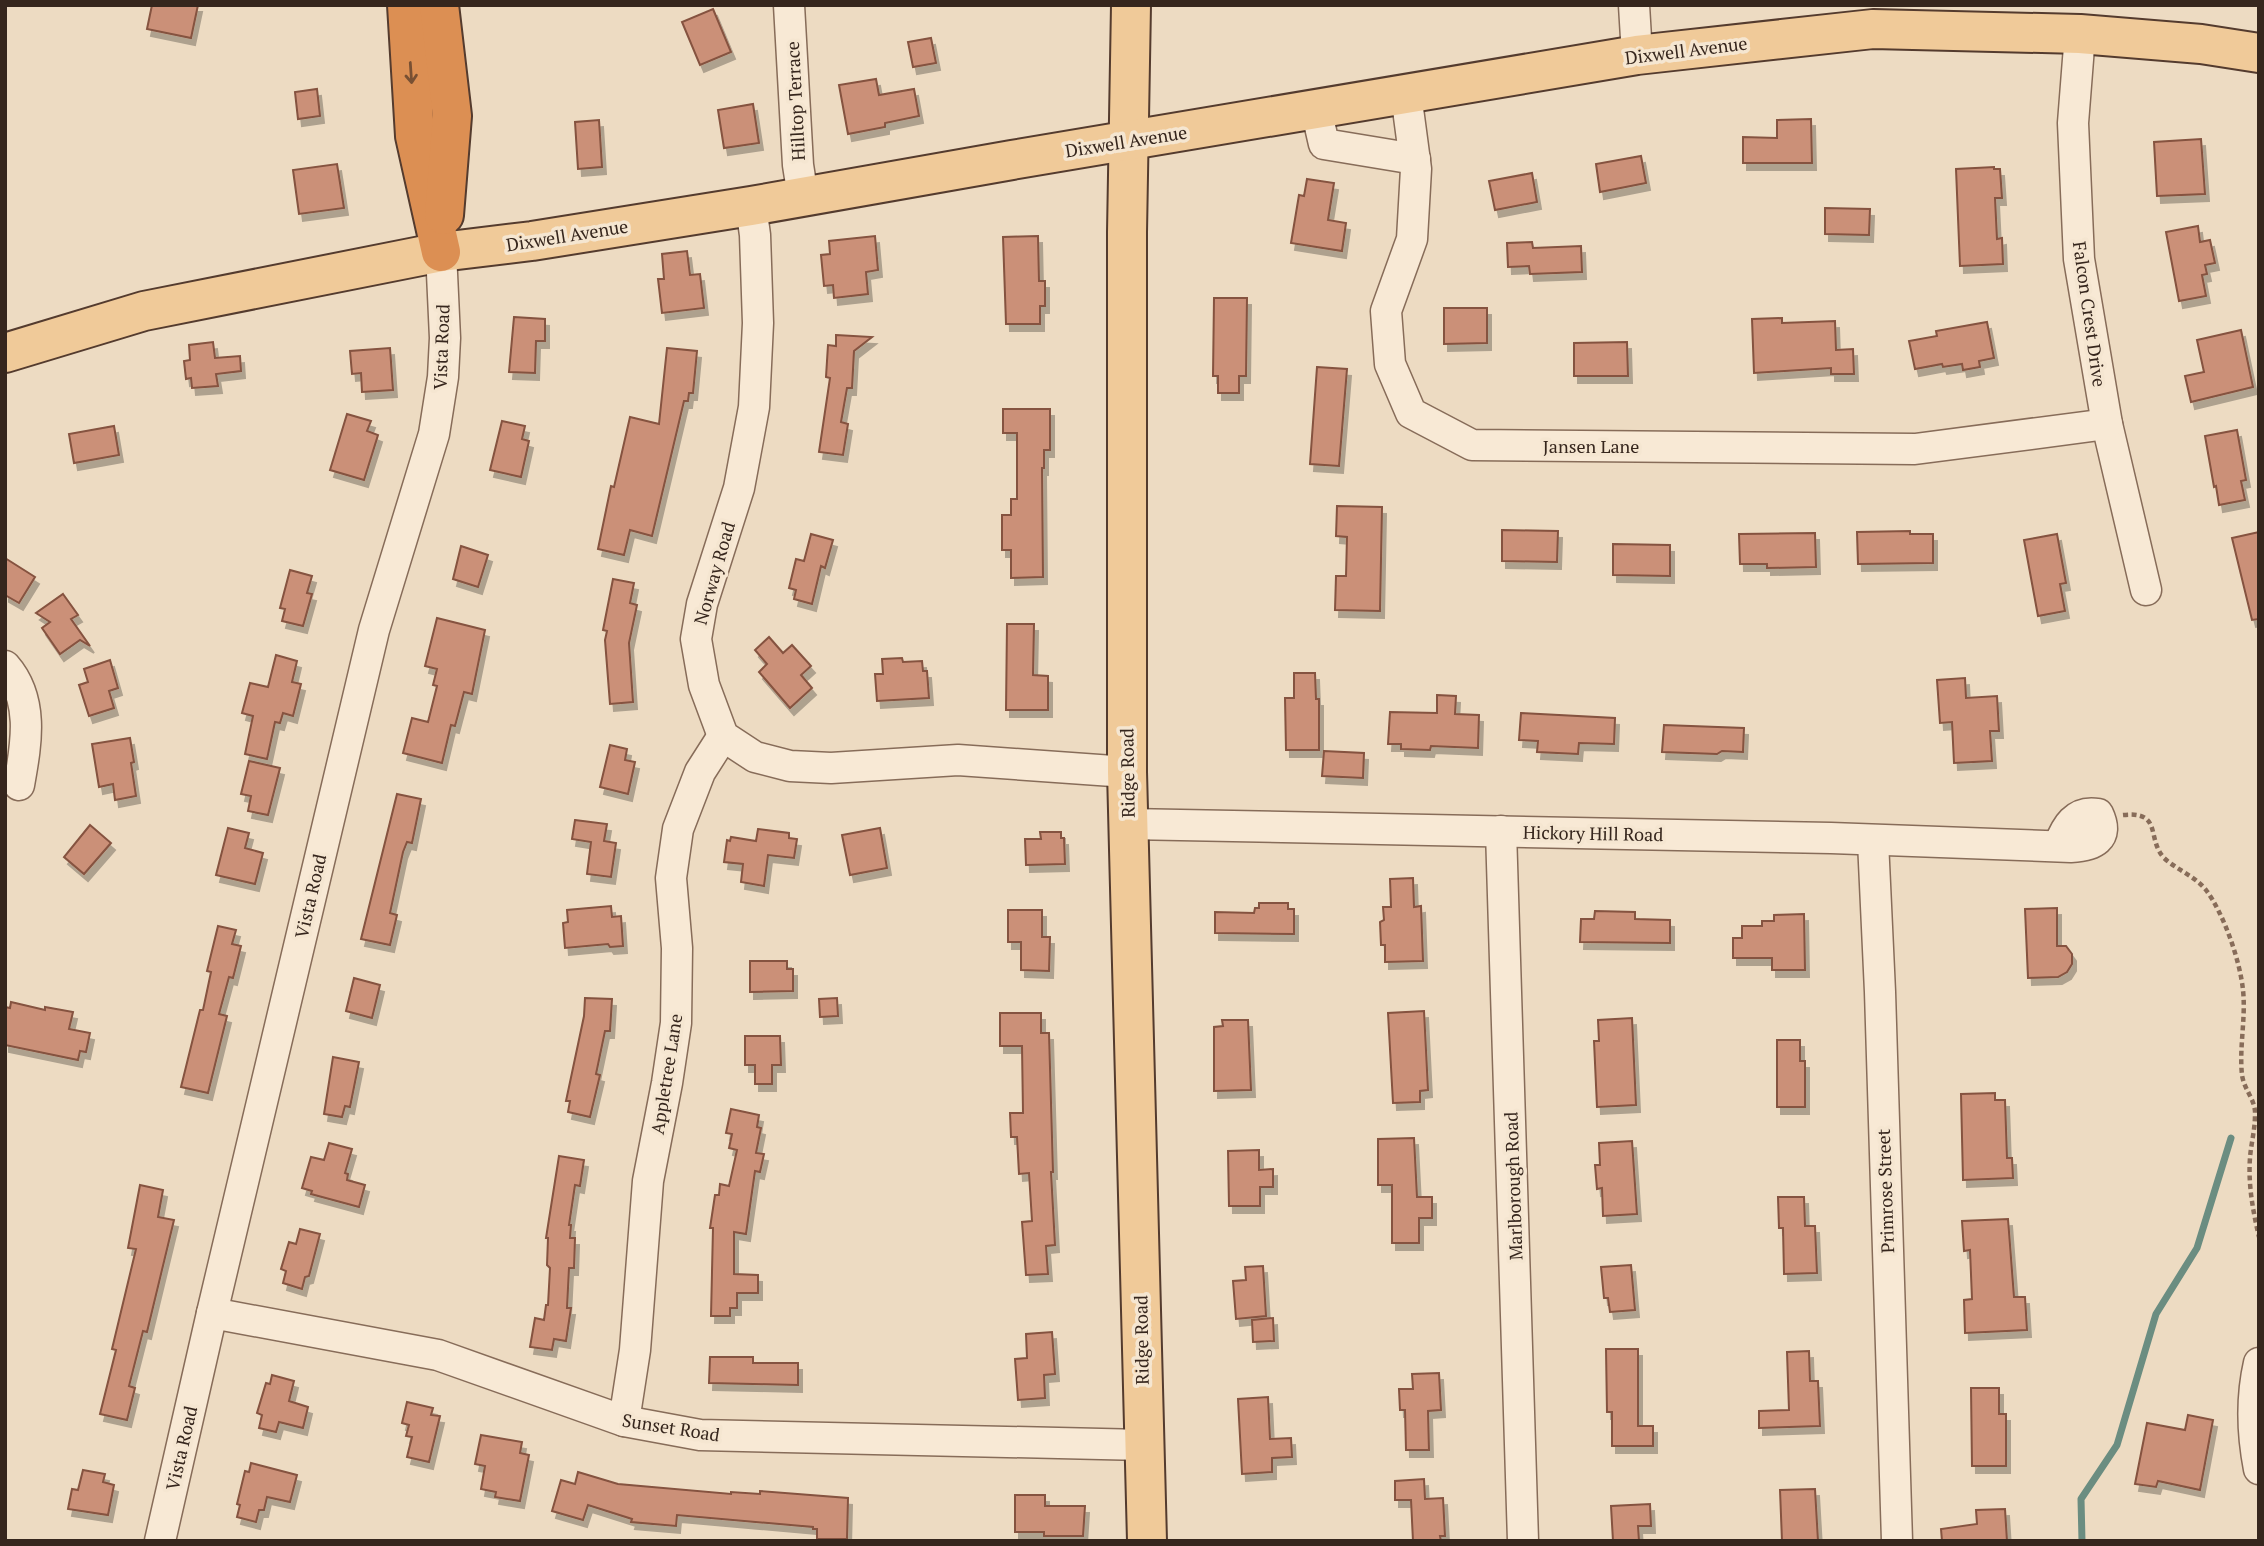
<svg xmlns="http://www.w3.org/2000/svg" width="2264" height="1546" viewBox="0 0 2264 1546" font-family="'PT Serif',serif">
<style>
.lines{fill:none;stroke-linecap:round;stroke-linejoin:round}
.stream{stroke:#6b8d81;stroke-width:7}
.building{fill:#cb9078;stroke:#85523f;stroke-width:2;filter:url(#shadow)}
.minor-casing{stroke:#876c59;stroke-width:33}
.major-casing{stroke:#543b2e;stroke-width:42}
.highway-casing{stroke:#543b2e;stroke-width:42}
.path{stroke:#876c59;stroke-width:4.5;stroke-dasharray:5 3.5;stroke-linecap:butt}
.minor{stroke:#f8e9d5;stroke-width:30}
.major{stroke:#f0ca99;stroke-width:38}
.highway{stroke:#dc8f53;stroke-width:38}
.oneway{stroke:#785033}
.labels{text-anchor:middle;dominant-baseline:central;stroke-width:7;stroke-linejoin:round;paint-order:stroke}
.street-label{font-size:18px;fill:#36261d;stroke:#f5e6d1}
</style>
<defs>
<filter id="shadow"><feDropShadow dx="4" dy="7" stdDeviation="0" flood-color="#0004"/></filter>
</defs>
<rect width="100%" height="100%" fill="#eddbc2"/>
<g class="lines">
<path class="stream" d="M2082,1541L2081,1499L2117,1445L2156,1314L2197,1248L2231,1138"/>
</g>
<g class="building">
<path d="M152,5H198L191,38L147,29Z"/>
<path d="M713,9L731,52L700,65L682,22Z"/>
<path d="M931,38L936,63L913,67L908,42Z"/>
<path d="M876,79L879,95L914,89L919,116L885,123V127L848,134L839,85Z"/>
<path d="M317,89L320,116L298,119L295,92Z"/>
<path d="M753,104L759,143L724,148L718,110Z"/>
<path d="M1811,119L1812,163H1743V137L1777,138V120Z"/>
<path d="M599,120L602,167L578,169L575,122Z"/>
<path d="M2201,139L2205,194L2157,196L2154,142Z"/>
<path d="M1641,156L1646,183L1600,192L1596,164Z"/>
<path d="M337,164L344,208L299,214L293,170Z"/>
<path d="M1994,167V169H2000L2002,198H1995L1997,239L2002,238L2003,264L1960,266L1956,169Z"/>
<path d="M1532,173L1537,202L1495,210L1489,181Z"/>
<path d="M1307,179L1334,183L1328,220L1346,223L1342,251L1291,243L1299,195L1304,196Z"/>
<path d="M1825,208L1870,209L1869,235L1825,234Z"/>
<path d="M2198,226L2200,242L2210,240L2215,263L2205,265L2207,274L2202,275L2206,296L2179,301L2166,232Z"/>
<path d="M875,236L878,270L866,272L868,294L834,298L833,285L824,286L821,255L830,254L829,241Z"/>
<path d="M1038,236L1039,281H1045V306H1040V324H1006L1003,237Z"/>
<path d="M1532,242L1533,248L1581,246L1582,272L1530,274L1529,266L1508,267L1507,243Z"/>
<path d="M687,251L690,275L700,274L704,308L662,313L658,279H664L662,254Z"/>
<path d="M1214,298H1247L1246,376H1239V393H1218V376H1213Z"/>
<path d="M1444,308H1487V343L1444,344Z"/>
<path d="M514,317L545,319V341H536L535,373L509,372Z"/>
<path d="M1782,318V323L1835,321L1836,350L1853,349L1854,374H1831V368L1754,373L1752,319Z"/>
<path d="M1987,322L1994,358L1979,361L1980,367L1963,370L1962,364L1943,367L1942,364L1915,369L1909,341L1937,336L1936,331Z"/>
<path d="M2241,330L2253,387L2191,402L2185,376L2204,372L2197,340Z"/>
<path d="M836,335L872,337L854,351L852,388H847L841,422L848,424L843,455L819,452L830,378L826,377L828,345L836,346Z"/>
<path d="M213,342L215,358L240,356L241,371L216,374L218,386L192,388L191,378L186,379L184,361L190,360L189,345Z"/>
<path d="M1627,342L1628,376H1574V343Z"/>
<path d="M390,348L393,390L362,392L361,373L352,374L350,351Z"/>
<path d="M667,348L697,351L693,393H689L688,401H684L652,536L630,530L624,555L598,549L611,486L614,487L630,417L659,424Z"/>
<path d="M1317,367L1347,369L1339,466L1310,464Z"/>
<path d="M1003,409H1050V450H1044V468H1042L1043,577L1011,578V550H1002V515H1011V499H1017V433H1003Z"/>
<path d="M347,414L371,421L367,431L378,435L364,480L330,470Z"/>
<path d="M502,421L525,426L522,439L529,441L521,477L490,470Z"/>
<path d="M114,426L119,455L74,463L69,434Z"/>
<path d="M2237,430L2246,480L2241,481L2245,500L2219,505L2216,486L2214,487L2205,436Z"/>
<path d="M1337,506L1382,507L1380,611L1335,610L1336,576H1346L1347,537L1336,536Z"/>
<path d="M1502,530L1558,531L1557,562L1502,561Z"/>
<path d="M1910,531V534H1933V563L1858,564L1857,532Z"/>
<path d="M2259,532V619L2252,620L2232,538Z"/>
<path d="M1815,533L1816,567L1767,568V564H1740L1739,534Z"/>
<path d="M811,534L833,540L825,568L821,566L812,604L794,599L796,590L789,588L796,559L804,561Z"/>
<path d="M2057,534L2066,583L2060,584L2065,611L2038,616L2024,540Z"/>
<path d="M1613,544L1670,545V576L1613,575Z"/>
<path d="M461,546L488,555L478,587L453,579Z"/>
<path d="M5,558L35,577L19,603L5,595Z"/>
<path d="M290,570L312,576L307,593L312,594L303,626L282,621L285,609L280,608Z"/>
<path d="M613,579L634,583L630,603L637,605L629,643L633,702L610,704L605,640L607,631L603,630Z"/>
<path d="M63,594L78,615L71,619L90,646L80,640L60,654L42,628L50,622L36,613Z"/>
<path d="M437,618L485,630L472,694L464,692L455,726L451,725L442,763L403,753L412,718L428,722L437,686L433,685L437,669L425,666Z"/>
<path d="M1007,624H1034L1033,675L1048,676V710H1006Z"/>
<path d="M769,637L783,653L792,645L811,666L801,675L812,688L790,708L759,672L767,664L755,650Z"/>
<path d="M276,655L297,661L292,682L301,684L293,716L283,713L280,723L275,722L267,759L245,754L253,716L242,713L250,683L268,687Z"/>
<path d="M902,658L903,662L922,661L923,671H927L929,698L877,701L875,674H883L882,659Z"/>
<path d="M110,660L118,688L109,691L114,708L89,716L79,685L88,682L84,669Z"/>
<path d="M1294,673H1315L1316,699H1319V750H1286L1285,698H1294Z"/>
<path d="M1965,678L1966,698L1997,696L1999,731H1990L1992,761L1954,763L1952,722L1940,723L1937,680Z"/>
<path d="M1437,695L1456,696L1455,714L1479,715L1478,748L1431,746L1430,750L1401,749V744H1388L1390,712L1437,713Z"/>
<path d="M1521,713L1615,718L1614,744L1579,743L1578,754L1537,752L1538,741L1519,740Z"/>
<path d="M1664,725L1744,728L1743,752L1722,751L1717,754L1662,752Z"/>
<path d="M130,738L134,762L131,763L136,796L115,800L113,784L99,787L92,744Z"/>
<path d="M610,745L627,749L625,760L635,762L628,794L600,787Z"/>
<path d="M1324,751L1364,753L1363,778L1322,776Z"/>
<path d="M249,761L280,768L268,815L248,811L251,796L241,794Z"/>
<path d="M397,794L421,799L412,843L407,842L403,852L390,913L397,915L390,945L361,939Z"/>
<path d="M575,820L607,824L604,841L616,843L611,877L587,874L591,842L572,839Z"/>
<path d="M90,825L111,843L84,874L64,857Z"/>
<path d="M228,828L249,833L245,848L263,853L255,884L216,875Z"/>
<path d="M880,828L887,868L850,875L842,835Z"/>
<path d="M758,829L789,833V838L797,839L794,858L768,855L764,886L741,882L743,864L724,862L727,840L730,841L731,837L756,841Z"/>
<path d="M1040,832H1061V838H1064L1065,864L1026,865L1025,839H1041Z"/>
<path d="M1413,878L1414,907L1421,906L1423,961L1385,962V945H1381L1380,922L1384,920L1383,907H1391L1390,879Z"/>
<path d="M1259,903H1288V909H1294V934L1215,933V912L1254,913L1255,908H1259Z"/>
<path d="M611,906L612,917L621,916L623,946L610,947L608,944L565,948L563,923L568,922L567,910Z"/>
<path d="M2057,908V946H2066L2072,954V964L2067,972L2058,977L2028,978L2025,909Z"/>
<path d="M1008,910H1042V937H1050L1049,971L1021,970V942H1008Z"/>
<path d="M1595,911L1635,912V919L1670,920V943L1580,942L1581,919H1594Z"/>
<path d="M1804,914L1805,970H1772V958H1733V938H1742V926H1762V921H1774V915Z"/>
<path d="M218,926L236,930L232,944L241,946L233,978L229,977L219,1014L227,1016L208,1093L181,1087L200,1010H203L211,972L207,971Z"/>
<path d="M750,961H787V969H793V991L750,992Z"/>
<path d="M354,978L380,985L372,1018L346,1011Z"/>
<path d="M585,998L612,999L610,1031H605L596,1074L600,1075L590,1117L568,1112L570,1101H566L584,1016Z"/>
<path d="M837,998L838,1016L820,1017L819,999Z"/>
<path d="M11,1002L45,1010V1007L73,1012L69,1029L90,1033L86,1052L80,1051L78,1060L5,1045V1007L10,1008Z"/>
<path d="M1424,1011L1428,1090L1420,1091V1102L1393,1103L1388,1013Z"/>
<path d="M1000,1013H1041V1033H1049L1053,1172H1051L1055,1245L1046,1246L1048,1274L1026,1275L1022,1222L1032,1221L1029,1173L1019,1174L1017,1137H1011L1010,1113H1023L1022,1046H1000Z"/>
<path d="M1632,1018L1636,1105L1597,1107L1594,1041H1599L1598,1020Z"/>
<path d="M1222,1020H1248L1251,1090L1214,1091V1027L1223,1026Z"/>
<path d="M745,1036H780L781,1065H772V1084H755V1065H745Z"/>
<path d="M1777,1040H1800V1061H1805V1107H1777Z"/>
<path d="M333,1057L359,1062L350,1107L345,1106L342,1117L324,1114Z"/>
<path d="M1995,1093V1100H2005L2007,1158H2012L2013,1178L1963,1180L1961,1094Z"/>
<path d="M731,1109L759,1115L757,1127L761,1128L756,1153L764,1154L760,1172L755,1171L746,1234L734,1232V1274L758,1275V1293H737V1308H730V1316H711L713,1228H710L715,1195H719L720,1184L729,1186L737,1150L729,1148L732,1134L726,1133Z"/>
<path d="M1414,1138L1417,1197H1432V1218H1419V1243H1392V1185H1378V1139Z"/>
<path d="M1632,1141L1637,1214L1603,1216L1602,1188L1597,1189L1595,1165H1600L1599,1143Z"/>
<path d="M329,1143L352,1149L345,1173L348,1174L347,1180L365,1185L359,1207L311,1194L312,1191L302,1188L311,1157L324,1160Z"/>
<path d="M1259,1150V1170L1273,1169V1187H1260V1206H1229L1228,1151Z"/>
<path d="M559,1156L584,1160L580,1186L575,1185L569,1225H571L570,1238H575L574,1268H569L567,1308H571L566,1341L554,1339L552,1350L530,1347L535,1318L544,1320L546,1305H548L550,1268L547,1265L548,1238H546Z"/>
<path d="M140,1185L163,1190L158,1217L174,1220L147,1332L143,1331L129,1386L135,1388L127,1420L100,1414L116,1350L112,1349L136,1249L128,1248Z"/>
<path d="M1778,1197H1804L1805,1226H1815L1817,1273L1784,1274L1783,1228H1779Z"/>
<path d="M2008,1219L2014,1297H2025L2027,1330L1965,1333L1964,1300L1972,1299L1970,1250L1964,1251L1962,1221Z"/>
<path d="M300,1229L320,1234L309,1276L305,1277L302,1289L283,1283L286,1271L281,1269L289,1242L296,1244Z"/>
<path d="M1631,1265L1635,1310L1610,1312L1608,1298H1604L1601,1267Z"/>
<path d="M1263,1266L1266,1316L1236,1319L1233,1281L1246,1280L1245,1267Z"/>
<path d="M1273,1318L1274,1341L1253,1342L1252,1320Z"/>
<path d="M1052,1332L1055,1374L1044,1375L1045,1398L1018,1400L1015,1359L1027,1358L1026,1334Z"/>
<path d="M1606,1349H1638V1426H1653V1446H1612V1412H1607Z"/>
<path d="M1809,1351L1810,1381H1818L1820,1426L1759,1428V1411L1789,1410L1787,1352Z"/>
<path d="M710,1357H753V1363H798V1385L709,1383Z"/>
<path d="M1439,1373L1441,1410L1428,1411L1429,1450H1406L1405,1410H1400L1399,1389H1413L1412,1374Z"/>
<path d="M272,1375L294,1381L289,1401L308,1407L303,1428L279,1422L276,1432L259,1428L262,1415L257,1413L266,1383L270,1384Z"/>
<path d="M1971,1388H1999V1414H2006V1466H1972Z"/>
<path d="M1268,1397L1270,1439L1291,1438L1292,1457L1272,1458V1472L1242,1474L1238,1399Z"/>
<path d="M407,1402L433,1408L431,1415L440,1416L429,1462L407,1457L412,1437L406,1436L409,1425L402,1423Z"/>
<path d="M2188,1415L2213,1420L2200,1490L2158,1481L2156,1487L2135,1484L2147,1423L2185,1430Z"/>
<path d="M481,1435L522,1442L520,1453L529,1455L520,1501L495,1497L496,1492L481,1489L485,1466L475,1464Z"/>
<path d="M251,1463L297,1475L290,1502L267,1497L264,1510H259L256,1522L237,1517L240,1505L237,1504L245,1471L249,1472Z"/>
<path d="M83,1470L105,1474L103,1482L114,1485L108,1515L68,1509L72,1489L78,1490Z"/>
<path d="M578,1472L618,1484L731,1494V1492L760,1494V1491L848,1498L847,1539H817V1529H813V1527L677,1515L676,1526L631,1522L632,1519L588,1505L583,1520L552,1511L561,1480L575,1484Z"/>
<path d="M1424,1479L1425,1499L1443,1498L1445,1536H1440L1441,1541H1413L1411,1500H1395V1481Z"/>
<path d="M1815,1489L1818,1541H1782L1780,1490Z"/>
<path d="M1015,1495H1045V1506H1085L1083,1536H1044V1532H1015Z"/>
<path d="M1650,1504L1651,1526H1638L1639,1541H1613L1611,1506Z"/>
<path d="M2005,1509L2007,1541H1942L1941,1529L1977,1524L1976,1510Z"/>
</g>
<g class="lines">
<defs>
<g id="minor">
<path d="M789,5L798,165L803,197"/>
<path d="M1634,5L1637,55"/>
<path d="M2080,34L2073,123L2079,259L2107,424L2146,590"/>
<path d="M1406,94L1416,169L1412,239L1386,311L1390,364L1411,413L1472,445L1915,449L2107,424"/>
<path d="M1316,109L1324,144L1415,159"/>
<path d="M751,206L755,235L758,323L754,407L739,488L702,604L696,639L704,685L723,736L755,757L790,766L831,768L958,760L1127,772"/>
<path d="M5,666C35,700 26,745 19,785"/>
<path d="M1128,824L1831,838L2071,847C2093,846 2110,839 2098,814C2075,810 2066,827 2059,845"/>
<path d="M1501,831L1523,1541"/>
<path d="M1873,841L1880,992L1897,1541"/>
<path d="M212,1313L438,1355L624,1421L700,1435L1144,1445"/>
<path d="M2259,1363C2251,1398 2252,1433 2259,1469"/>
<path d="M624,1421L635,1350L648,1181L667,1083L676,1023L677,948L671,878L678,829L700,772L723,736"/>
<path d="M160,1541L212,1313L374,630L434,434L443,377L445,338L441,252"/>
</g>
<g id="major">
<path d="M1131,5L1127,232V772L1147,1541"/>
<path d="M5,353L144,311L441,252L532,241L751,206L1012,160L1637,55L1873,29L2080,34L2201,44L2259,53"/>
</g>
<g id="highway">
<path d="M407,5L415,136L441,252"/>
<path d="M439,5L452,116L444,215"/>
</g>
</defs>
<use href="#minor" class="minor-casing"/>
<use href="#major" class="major-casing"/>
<use href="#highway" class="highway-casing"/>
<path class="path" d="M2123,815C2163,811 2146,838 2164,858C2177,870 2195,876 2206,890C2224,914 2240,961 2243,990C2246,1018 2239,1047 2242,1075C2244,1090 2256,1100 2255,1115C2255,1130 2251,1144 2250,1158C2248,1185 2253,1211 2259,1237"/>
<use href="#minor" class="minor"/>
<use href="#major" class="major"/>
<use href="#highway" class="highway"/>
</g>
<defs><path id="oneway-shaft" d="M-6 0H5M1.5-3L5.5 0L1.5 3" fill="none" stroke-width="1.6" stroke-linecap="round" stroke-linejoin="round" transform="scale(1.75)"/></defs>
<use class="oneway" href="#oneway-shaft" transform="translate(411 73) rotate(86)"/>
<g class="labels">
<g class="street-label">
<text transform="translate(1686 50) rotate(-7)">Dixwell Avenue</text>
<text transform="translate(795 101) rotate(-93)">Hilltop Terrace</text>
<text transform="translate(1126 141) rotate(-9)">Dixwell Avenue</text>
<text transform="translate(567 235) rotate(-9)">Dixwell Avenue</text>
<text transform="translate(2090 314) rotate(82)">Falcon Crest Drive</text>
<text transform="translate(441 347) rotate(-88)">Vista Road</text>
<text x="1591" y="446">Jansen Lane</text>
<text transform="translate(714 573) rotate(-74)">Norway Road</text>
<text transform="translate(1127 773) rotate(-91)">Ridge Road</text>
<text transform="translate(1593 833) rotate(1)">Hickory Hill Road</text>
<text transform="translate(310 896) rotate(-77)">Vista Road</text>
<text transform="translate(666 1074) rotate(-81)">Appletree Lane</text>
<text transform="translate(1513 1186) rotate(-92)">Marlborough Road</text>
<text transform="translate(1885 1191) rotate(-92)">Primrose Street</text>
<text transform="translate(1141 1340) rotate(-91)">Ridge Road</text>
<text transform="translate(671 1427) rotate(9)">Sunset Road</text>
<text transform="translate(181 1448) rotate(-77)">Vista Road</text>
</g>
</g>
<rect width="2264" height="1546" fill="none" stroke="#36261d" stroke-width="14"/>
</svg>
